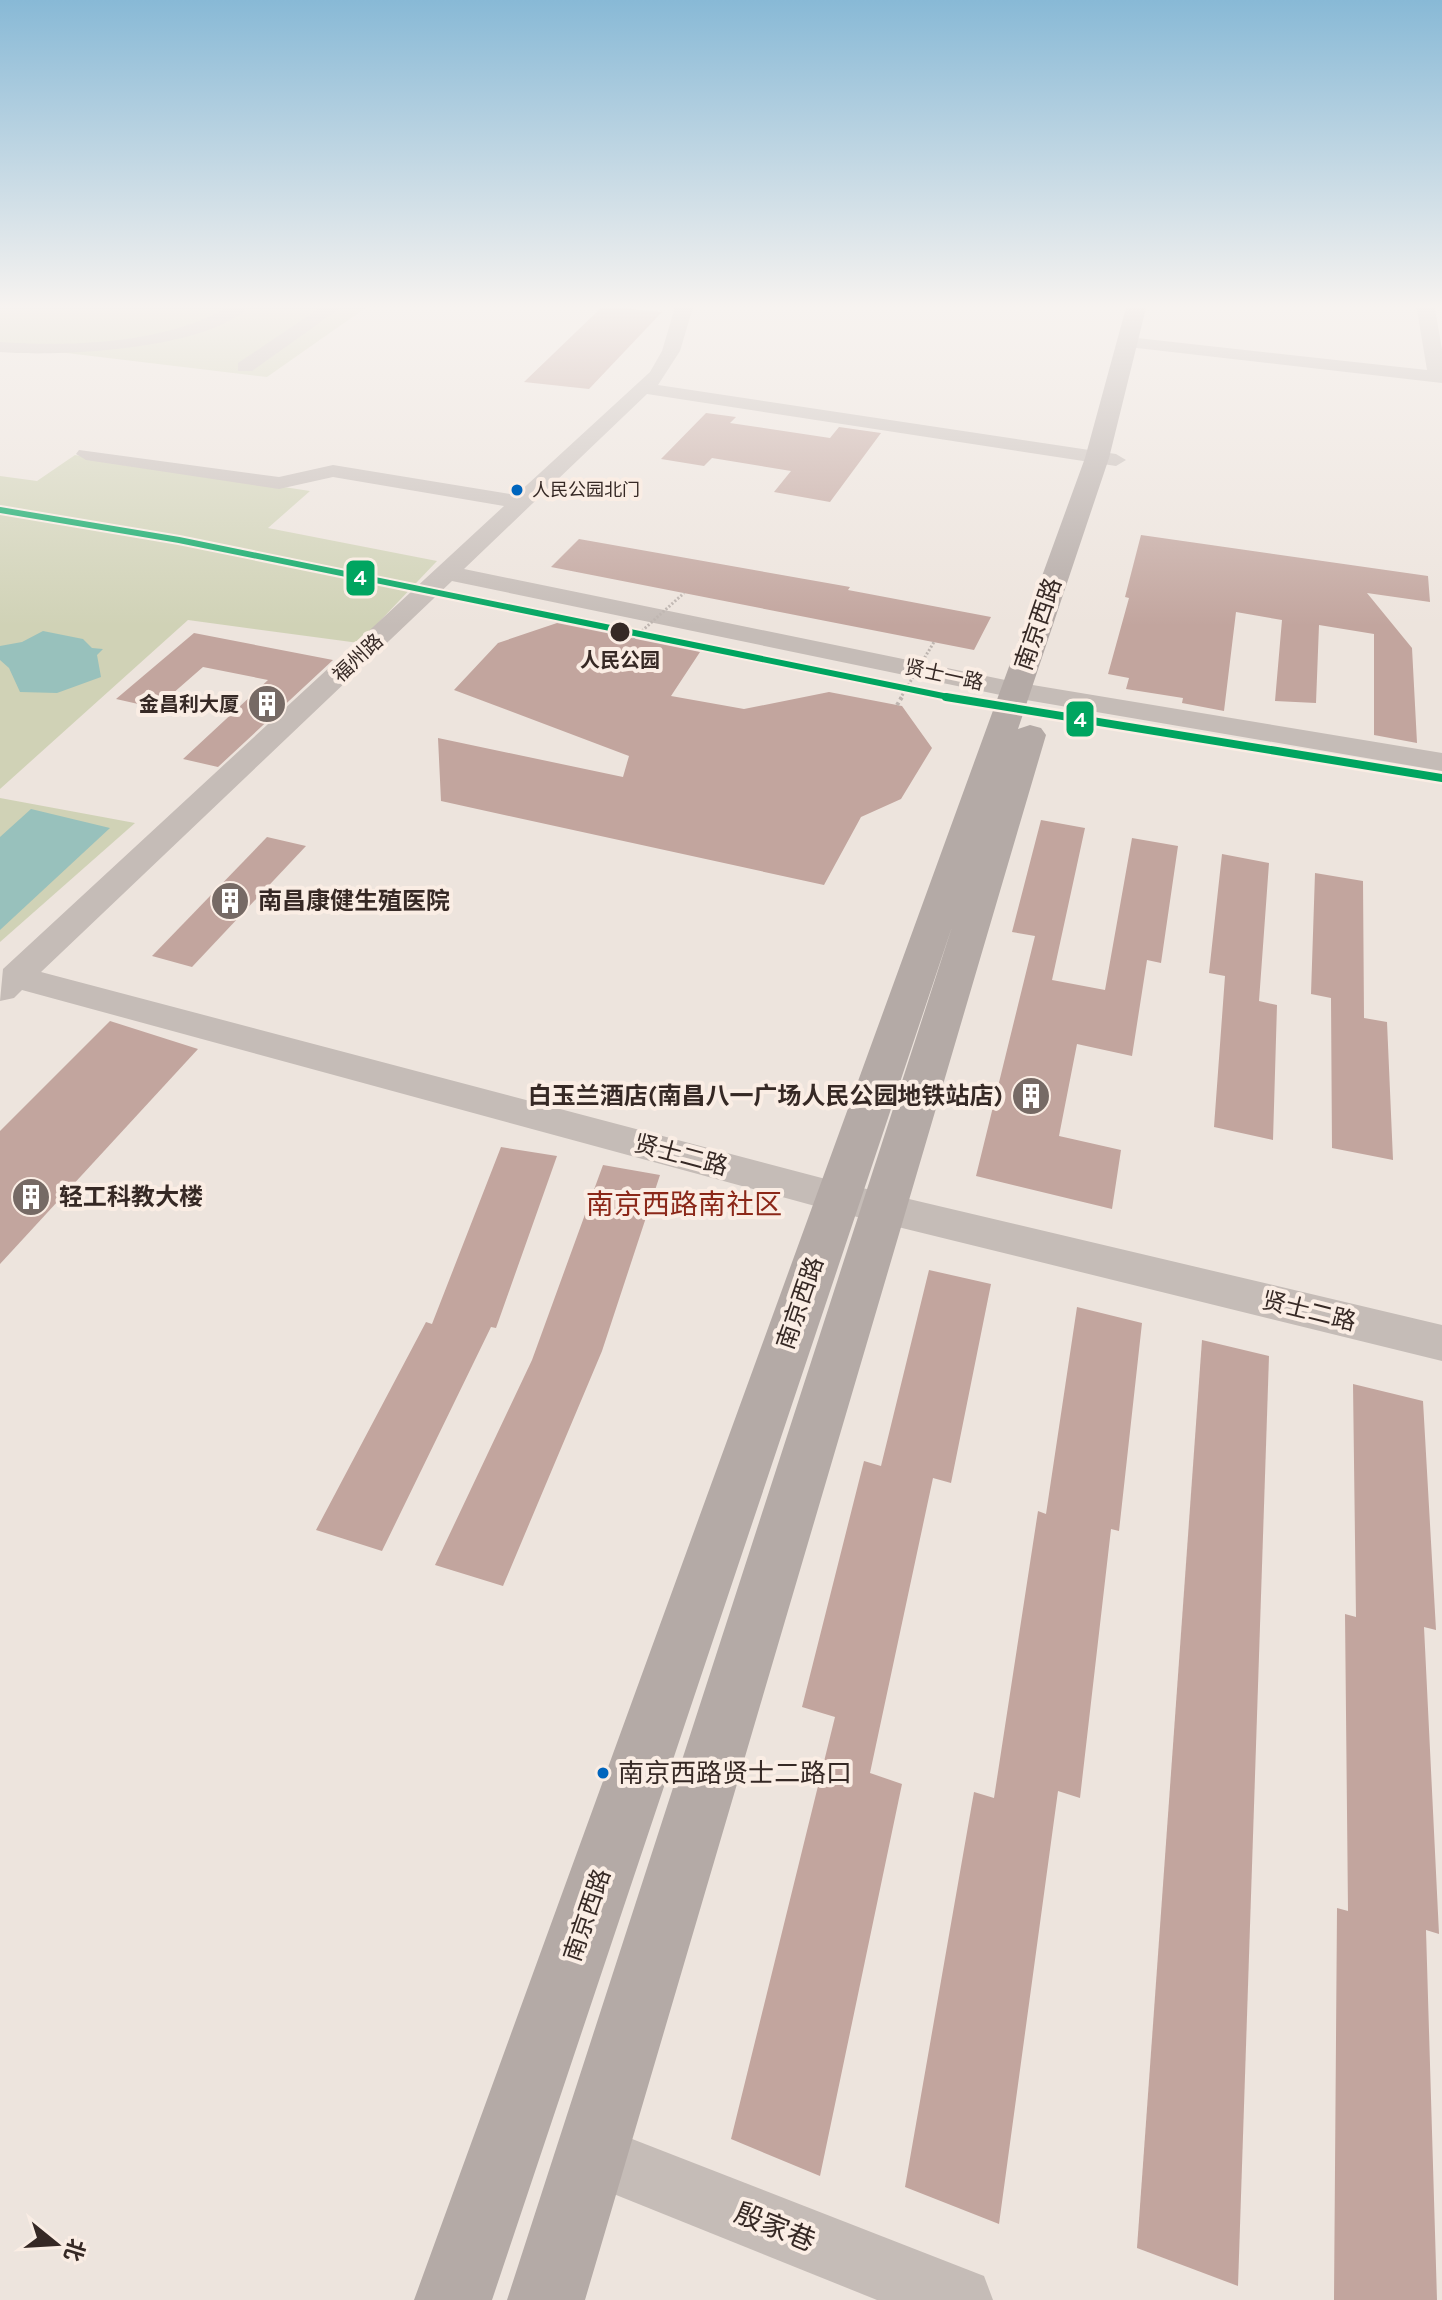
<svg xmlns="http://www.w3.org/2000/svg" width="1442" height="2300" viewBox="0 0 1442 2300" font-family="Karla,'Noto Sans SC',sans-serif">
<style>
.green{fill:#d0d2b6}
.water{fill:#98c1bc}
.building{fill:#c2a59e}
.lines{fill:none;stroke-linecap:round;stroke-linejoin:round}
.minor{fill:#c5bcb7;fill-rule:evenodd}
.major{fill:#b4aaa6;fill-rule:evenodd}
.path-bridge-far1{stroke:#beb5b0;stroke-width:3;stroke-dasharray:2 2;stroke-linecap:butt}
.path-bridge{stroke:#beb5b0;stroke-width:4;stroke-dasharray:3 3;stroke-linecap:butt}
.metro-1-far1-casing{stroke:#faede4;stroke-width:10}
.metro-1-casing{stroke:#faede4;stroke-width:13}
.metro-1-far1{stroke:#00a560;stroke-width:6}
.metro-1{stroke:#00a560;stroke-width:8}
.bus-dot{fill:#0065bd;stroke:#faede4;stroke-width:3}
.stop-dot{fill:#362925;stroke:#faede4;stroke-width:3}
.labels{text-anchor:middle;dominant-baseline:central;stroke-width:8;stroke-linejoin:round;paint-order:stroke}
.far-bus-label{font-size:18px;fill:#362925;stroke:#faede4;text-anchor:start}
.far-street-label{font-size:20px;fill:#362925;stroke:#faede4}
.far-stop-label{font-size:20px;font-weight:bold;fill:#362925;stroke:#faede4}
.far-poi-label{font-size:20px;font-weight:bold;fill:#362925;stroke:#faede4;text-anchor:end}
.street-label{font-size:24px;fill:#362925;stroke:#faede4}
.poi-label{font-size:24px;font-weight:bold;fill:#362925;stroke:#faede4;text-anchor:start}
.near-bus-label{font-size:26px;fill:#362925;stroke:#faede4;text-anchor:start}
.quarter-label{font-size:28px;fill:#8b2718;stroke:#faede4}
.near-street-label{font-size:28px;fill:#362925;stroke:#faede4}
.line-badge{stroke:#faede4;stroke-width:3}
.badge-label{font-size:22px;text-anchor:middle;font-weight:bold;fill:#fff}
</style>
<rect width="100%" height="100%" fill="#ede4dd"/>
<g class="green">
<path d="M0,304H371L267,377L0,345Z"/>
<path d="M75,455L310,491L268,528L437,561L359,643L188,620L0,789V476L37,481Z"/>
<path d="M0,798L135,823L0,942Z"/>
</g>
<g class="water">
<path d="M43,631L83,639L92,648L103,649L97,655L101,677L57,693L20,692L9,668L0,660V646L22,642Z"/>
<path d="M31,809L110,828L0,930V837Z"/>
</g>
<g class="building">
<path d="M603,306L662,312L589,389L524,382Z"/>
<path d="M706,413L736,417L730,423L830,438L839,427L881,433L830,502L774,492L791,471L712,458L704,466L661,459Z"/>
<path d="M1141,535L1428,576L1430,602L1367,593L1412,648L1417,743L1374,735V634L1319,625L1316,703L1275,701L1282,620L1236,612L1224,711L1182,703L1183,698L1126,689L1129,678L1108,674L1129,598L1125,597Z"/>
<path d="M579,539L850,587L848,590L991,617L974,650L551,567Z"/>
<path d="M557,623L700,652L671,696L744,709L829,692L902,706L932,748L901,799L861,817L824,885L441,801L438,738L623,777L629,756L454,690L498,643Z"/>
<path d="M194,633L333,660L218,767L183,759L268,680L203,667L156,708L116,699Z"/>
<path d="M1041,820L1085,828L1052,980L1105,990L1132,838L1178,846L1161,963L1147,960L1132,1056L1077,1044L1059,1136L1121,1150L1112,1209L976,1176L1035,936L1012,932Z"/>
<path d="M267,837L306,846L192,967L152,956Z"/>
<path d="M1222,854L1269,863L1259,1001L1277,1005L1273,1140L1214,1127L1225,976L1209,973Z"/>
<path d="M1315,873L1363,881L1364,1018L1387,1022L1393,1160L1332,1148L1331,998L1311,994Z"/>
<path d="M110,1021L198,1049L0,1264V1131Z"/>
<path d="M501,1147L557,1156L496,1328L491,1327L382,1551L316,1530L426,1322L432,1324Z"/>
<path d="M603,1165L660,1175L602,1351L503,1586L435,1565L532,1360Z"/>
<path d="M929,1270L991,1284L951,1483L933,1478L870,1773L902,1784L820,2176L731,2139L835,1717L802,1707L864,1461L881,1466Z"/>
<path d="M1077,1307L1142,1323L1119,1531L1111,1529L1080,1798L1058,1791L999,2224L905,2187L974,1792L994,1798L1038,1511L1046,1514Z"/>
<path d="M1202,1340L1269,1356L1238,2286L1137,2248Z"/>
<path d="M1353,1384L1423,1401L1436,1630L1424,1627L1439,1934L1426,1930L1437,2300H1334L1337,1908L1348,1911L1345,1614L1356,1617Z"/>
</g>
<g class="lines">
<g class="minor">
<path d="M232,304H251C213,350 56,357 0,352V342C70,347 172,344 232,304Z"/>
<path d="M326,304H346L252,371H238V363Z"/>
<path d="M676,304H694L680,351L658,385L1116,454L1126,460L1116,466L647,394L464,569L1015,682L1442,753V771L1015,698L452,581L41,972L837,1182L1442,1325V1361L837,1212L22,990L14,998L0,1001L3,969L504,506L333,477L279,489L86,460L76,454L79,450L279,477L333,465L516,495L650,372L662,351Z"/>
<path d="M1416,304H1434L1442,349V383L1128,347L1119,342L1128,337L1427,370Z"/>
<path d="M591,2123L984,2276L993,2300H877L569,2176L560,2154L569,2132Z"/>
</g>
<path class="major" d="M1127,304H1147L1109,458L1018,729L1030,725L1041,728L1046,735L585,2300H507L952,927L492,2300H414L1085,458Z"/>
<g class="path-bridge-far1">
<path d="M633,639L684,593"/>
<path d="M900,699L934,642"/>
</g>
<path class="path-bridge" d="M897,705L902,697"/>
<defs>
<path id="metro-1-far1" d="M0,510L179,540L958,699"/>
<path id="metro-1" d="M946,697L1442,778"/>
</defs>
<use href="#metro-1-far1" class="metro-1-far1-casing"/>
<use href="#metro-1" class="metro-1-casing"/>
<use href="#metro-1-far1" class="metro-1-far1"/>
<use href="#metro-1" class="metro-1"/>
</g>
<linearGradient id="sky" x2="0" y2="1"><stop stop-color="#88b9d6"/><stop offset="0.49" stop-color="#f7f3f0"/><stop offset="1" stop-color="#f7f3f0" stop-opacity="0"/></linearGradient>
<rect width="1442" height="626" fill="url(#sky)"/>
<defs>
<symbol id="building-disc" viewBox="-11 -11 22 22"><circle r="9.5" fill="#766a65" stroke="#faede4"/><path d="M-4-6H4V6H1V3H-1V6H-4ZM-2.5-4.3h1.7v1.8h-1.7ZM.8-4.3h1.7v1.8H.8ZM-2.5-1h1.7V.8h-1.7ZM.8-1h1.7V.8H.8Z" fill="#fff"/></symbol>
</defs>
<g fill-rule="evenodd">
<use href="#building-disc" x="245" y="682" width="44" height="44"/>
<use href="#building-disc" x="208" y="879" width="44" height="44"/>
<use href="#building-disc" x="1009" y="1074" width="44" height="44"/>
<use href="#building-disc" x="9" y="1175" width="44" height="44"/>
</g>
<g class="bus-dot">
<circle cx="517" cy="490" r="7"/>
<circle cx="603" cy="1773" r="7"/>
</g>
<circle class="stop-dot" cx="620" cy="632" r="11"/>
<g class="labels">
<g class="far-bus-label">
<text x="532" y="490">人民公园北门</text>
</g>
<g class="far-street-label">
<text transform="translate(358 658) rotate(-43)">福州路</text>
<text transform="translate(944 675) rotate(12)">贤士一路</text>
</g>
<g class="far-stop-label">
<text x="620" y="660">人民公园</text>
</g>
<g class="far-poi-label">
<text x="239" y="704">金昌利大厦</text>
</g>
<g class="street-label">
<text transform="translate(1038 624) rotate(-71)">南京西路</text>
<text transform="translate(681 1155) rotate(15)">贤士二路</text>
<text transform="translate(800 1303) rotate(-71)">南京西路</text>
<text transform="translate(1309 1311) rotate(14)">贤士二路</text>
<text transform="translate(587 1915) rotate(-71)">南京西路</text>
</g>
<g class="poi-label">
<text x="258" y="901">南昌康健生殖医院</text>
<text x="1003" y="1096" text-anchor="end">白玉兰酒店(南昌八一广场人民公园地铁站店)</text>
<text x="59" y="1197">轻工科教大楼</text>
</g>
<g class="near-bus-label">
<text x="618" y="1773">南京西路贤士二路口</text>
</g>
<g class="quarter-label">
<text x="684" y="1204">南京西路南社区</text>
</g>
<g class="near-street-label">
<text transform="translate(775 2227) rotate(22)">殷家巷</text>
</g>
</g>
<g class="line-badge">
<rect x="345" y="559" width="31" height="38" rx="8" fill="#00a560"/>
<rect x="1065" y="700" width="30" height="38" rx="8" fill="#00a560"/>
</g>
<g class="badge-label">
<text x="360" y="585">4</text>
<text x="1080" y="727">4</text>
</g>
<g transform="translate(56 2244) rotate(108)" stroke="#faede4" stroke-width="6" paint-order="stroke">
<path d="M0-6L14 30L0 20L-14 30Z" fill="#362925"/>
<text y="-12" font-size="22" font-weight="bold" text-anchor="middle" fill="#362925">北</text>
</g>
</svg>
